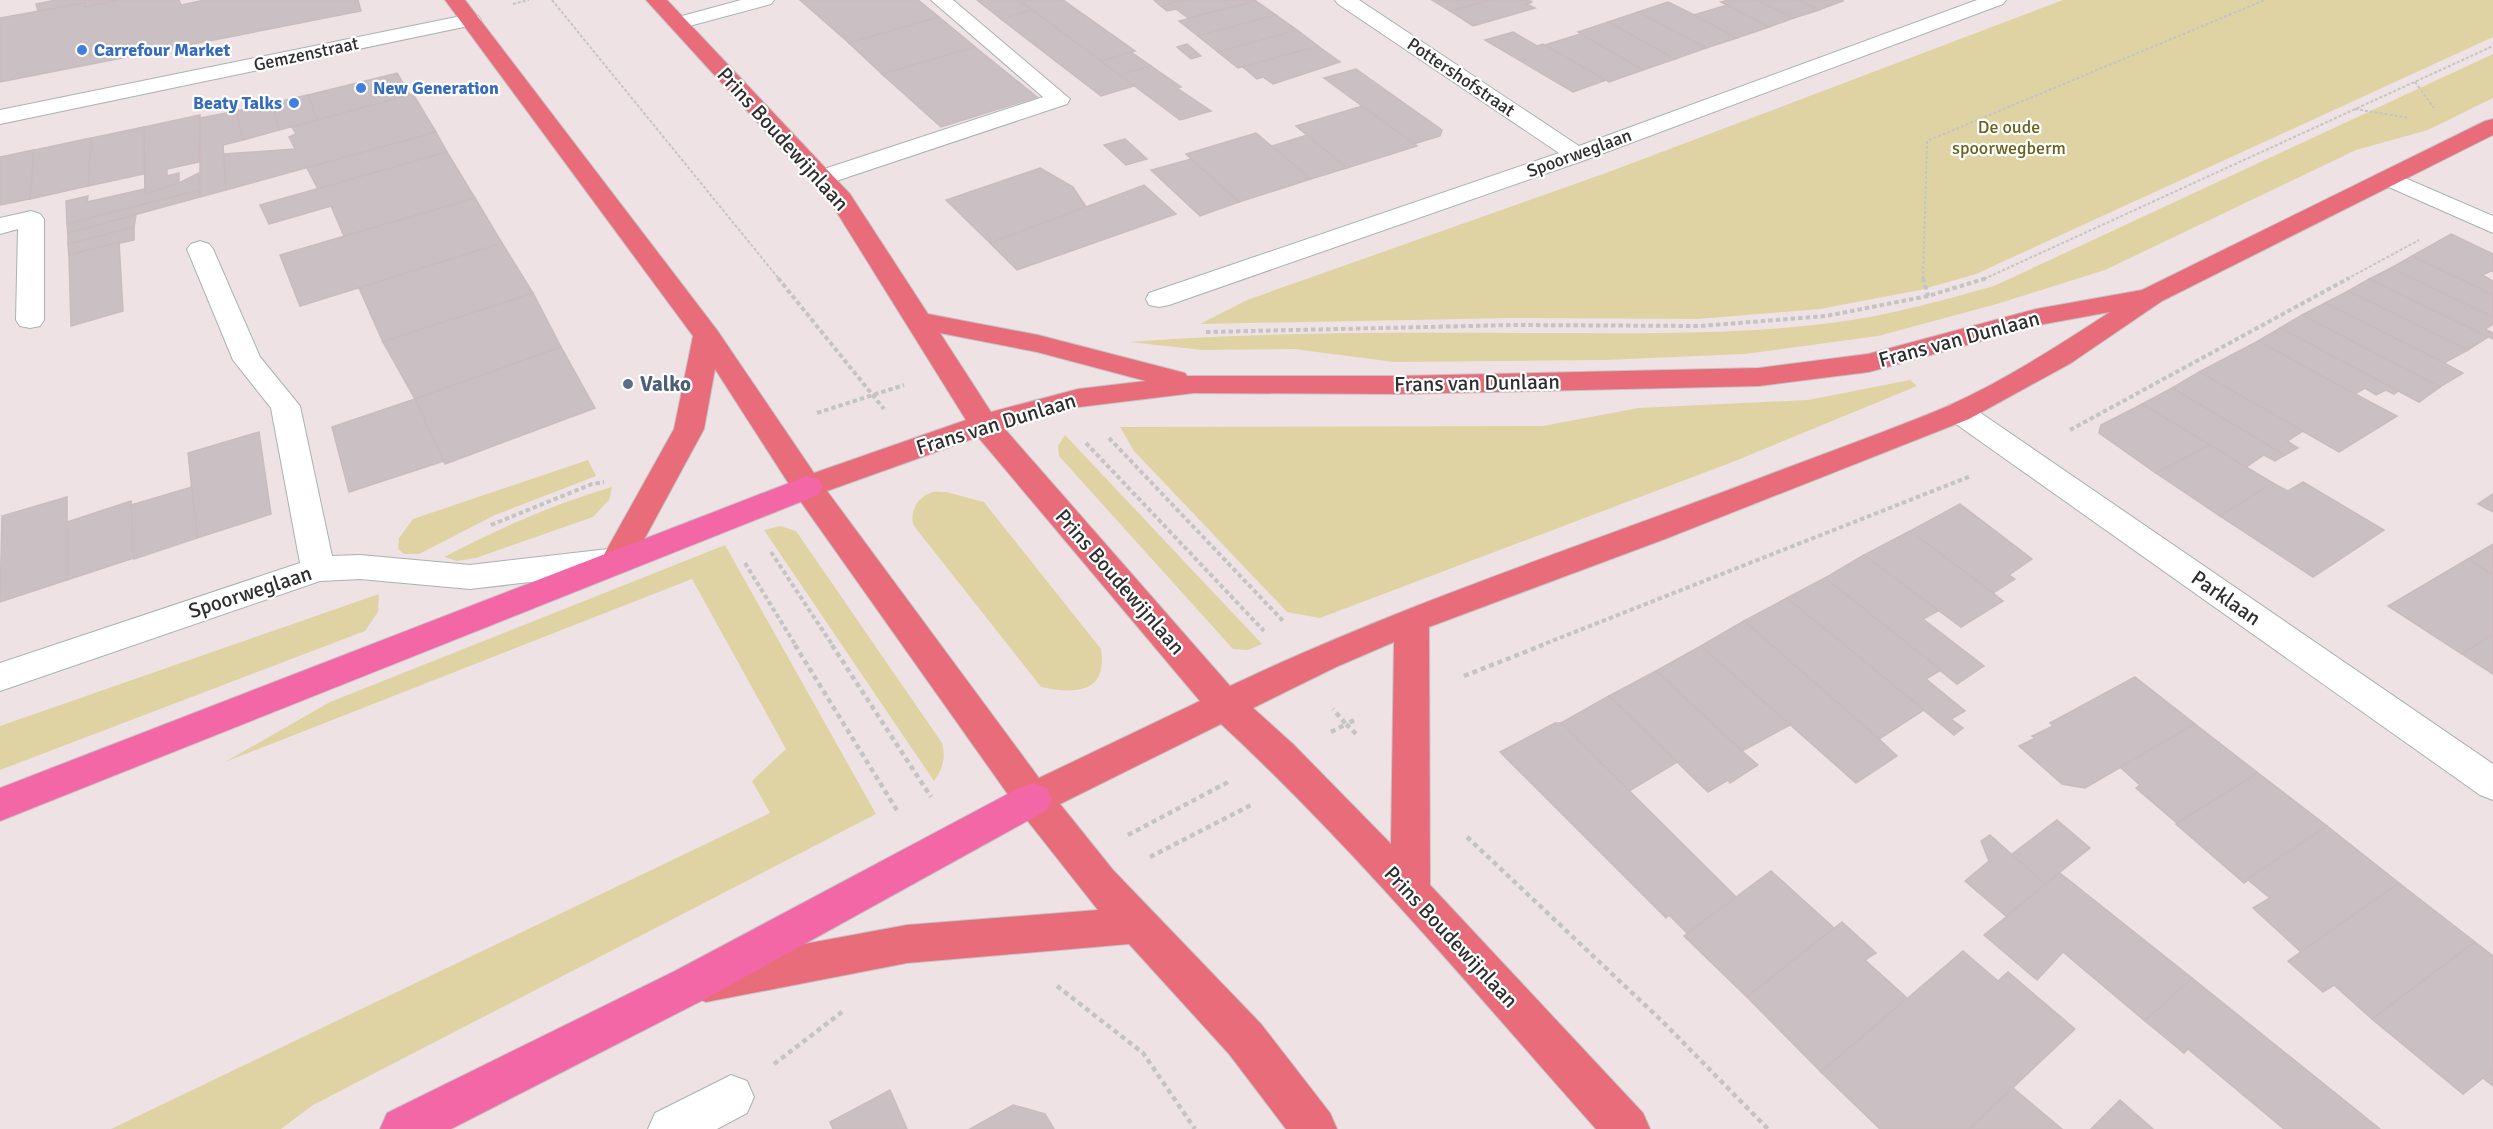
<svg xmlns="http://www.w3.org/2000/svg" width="2493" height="1129" viewBox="0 0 2493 1129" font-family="Signika,sans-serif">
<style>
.green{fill:#e0d3a3}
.building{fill:#cac0c3;stroke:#cabbbe;stroke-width:1.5}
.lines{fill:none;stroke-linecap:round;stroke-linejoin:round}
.minor-casing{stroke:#a8b2b1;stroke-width:2}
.major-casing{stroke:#c4c4c4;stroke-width:2}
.highway-casing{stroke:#c4c4c4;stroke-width:2}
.path-far2{stroke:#c4c4c4;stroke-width:2;stroke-dasharray:3 2;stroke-linecap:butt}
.path-far1{stroke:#c4c4c4;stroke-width:4;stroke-dasharray:4.5 3;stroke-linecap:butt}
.path{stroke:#c4c4c4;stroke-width:4.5;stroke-dasharray:5 4;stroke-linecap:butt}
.minor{fill:#fff;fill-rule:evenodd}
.major{fill:#e86c7a;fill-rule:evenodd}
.highway{fill:#f467a6;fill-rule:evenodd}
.shop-dot{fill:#3f7fe0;stroke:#fff;stroke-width:2}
.service-dot{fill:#5c6f8a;stroke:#fff;stroke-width:2}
.labels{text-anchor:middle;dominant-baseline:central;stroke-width:4.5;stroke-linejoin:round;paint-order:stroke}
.far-shop-label{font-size:18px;font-weight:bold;fill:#366cbe;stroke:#fff;text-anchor:start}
.far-street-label{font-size:18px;fill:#2e2e2e;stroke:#fff}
.far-park-label{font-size:18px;fill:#686221;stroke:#fff}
.street-label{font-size:21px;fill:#2e2e2e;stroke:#fff}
.service-label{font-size:21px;font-weight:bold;fill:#4e5e75;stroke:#fff;text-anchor:start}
</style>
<rect width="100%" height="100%" fill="#eee2e5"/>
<g class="green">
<path d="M2063,0H2493V37L1976,274L1920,290L1820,309L1697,319L1512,318L1200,324L1247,300L1606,173Z"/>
<path d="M2493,54V98L2428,130L2356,150L2105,270L1997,304L1878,336L1745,354L1604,360L1394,362L1294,349L1203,350L1129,342C1268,331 1407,333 1546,333C1641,333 1736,335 1831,323C1886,316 1941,301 1994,286Z"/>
<path d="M1910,380L1917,386L1730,463L1320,618L1287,612L1134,451L1120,427L1543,426L1638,408L1808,400Z"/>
<path d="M1065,435L1262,644L1248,650L1233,649L1059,456L1058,446Z"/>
<path d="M588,460L596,476L495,515L419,554H404L398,549L399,538L413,519Z"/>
<path d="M612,487L609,500L593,517L476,558L457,561L444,557C500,528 551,505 612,487Z"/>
<path d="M946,492L984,502L1101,649C1108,694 1075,694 1041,687L914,526C909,513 917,498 930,493C934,491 941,492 946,492Z"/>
<path d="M780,526L796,531L942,743C946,758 943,768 934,781L764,530Z"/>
<path d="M725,545L876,814L313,1105L281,1129H111L770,813L752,781L786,749L692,579L225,762L330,702Z"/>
<path d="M379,594L378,612L365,631L0,770V726Z"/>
</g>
<g class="building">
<path d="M56,0H119L85,7V3L38,11L36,4Z"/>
<path d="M119,0H179L181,5L205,0H358L361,11L0,82V18L85,3V7Z"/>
<path d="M800,0H918L939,17L849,43Z"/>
<path d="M977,0H1019L1032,10L1001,19Z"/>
<path d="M1019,0H1063L1135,51L1101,61Z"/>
<path d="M1154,0H1184L1161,6Z"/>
<path d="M1184,0H1255L1256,1L1188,18L1176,9L1167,11L1161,6Z"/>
<path d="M1432,0H1491L1450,11Z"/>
<path d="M1491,0H1529L1532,2L1527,4L1535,8L1473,26L1450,11Z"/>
<path d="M1729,0H1757L1794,18L1769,27L1721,2Z"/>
<path d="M1757,0H1799L1819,10L1794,18Z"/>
<path d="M1799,0H1841L1843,1L1819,10Z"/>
<path d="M1256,1L1276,15L1198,36L1179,21Z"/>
<path d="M1668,2L1694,15L1737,38L1706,48L1638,12Z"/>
<path d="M1727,5L1769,27L1737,38L1694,15Z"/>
<path d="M1032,10L1120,75L1134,86L1101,96L1001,19Z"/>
<path d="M1638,12L1706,48L1675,59L1608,22Z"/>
<path d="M1276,15L1297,30L1218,52L1198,36Z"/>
<path d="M939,17L975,47L882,74L849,43Z"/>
<path d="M1608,22L1675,59L1643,70L1578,32Z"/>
<path d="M1297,30L1318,46L1238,68L1218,52Z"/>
<path d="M1513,32L1537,46L1543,44L1606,80L1573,92L1485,40Z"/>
<path d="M1580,34L1643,70L1609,82L1545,45Z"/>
<path d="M1187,44L1201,56L1191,59L1177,47Z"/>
<path d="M1318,46L1340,62L1273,84L1263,77L1257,79L1243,67Z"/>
<path d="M975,47L1037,97L941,127L882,74Z"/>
<path d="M1131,52L1151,66L1120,75L1101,61Z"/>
<path d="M1151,66L1181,87L1177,88L1211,111L1180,120L1120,75Z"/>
<path d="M1356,69L1442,130L1440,136L1414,144L1324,78Z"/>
<path d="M397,73L410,95L317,120L308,95Z"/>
<path d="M413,94L436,132L226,190L224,154L295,149L289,137L296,134L292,127Z"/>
<path d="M308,95L317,120L279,130L272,103Z"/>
<path d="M272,103L279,130L243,140L236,111Z"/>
<path d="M1362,106L1417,146L1347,168L1296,126Z"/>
<path d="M236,111L243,140L223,145L226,190L200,197V118Z"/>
<path d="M200,115L199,162L167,169V176L179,173V183L145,194L144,127Z"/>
<path d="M144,127V174L88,186L91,138Z"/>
<path d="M436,132L447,152L318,189L307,168Z"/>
<path d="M1256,133L1311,179L1239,202L1186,154Z"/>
<path d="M1307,135L1347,168L1311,179L1272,146Z"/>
<path d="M91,138L88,186L30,199L34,150Z"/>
<path d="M1125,139L1147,159L1126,165L1104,145Z"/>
<path d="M34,150L30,199L0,205V157Z"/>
<path d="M447,152L475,198L344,236L331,206L269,224L260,205Z"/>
<path d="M1191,159L1239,202L1200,216L1151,170Z"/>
<path d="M1040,168L1073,187L1086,207L990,243L946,200Z"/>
<path d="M199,173V190L67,224L66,201L88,196L87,202L145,189V194L179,183Z"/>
<path d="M1144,185L1176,214L1017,270L990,243Z"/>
<path d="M199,190L200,197L68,233L67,224Z"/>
<path d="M475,198L502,243L300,306L280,255Z"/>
<path d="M136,215L134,227L68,244V233Z"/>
<path d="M134,227V240L69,255L68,244Z"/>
<path d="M2451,234L2493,254V272L2491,271L2482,275L2493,281V295L2412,256Z"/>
<path d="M119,242L123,311L71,326L69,255Z"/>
<path d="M502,243L533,293L383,342L359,288Z"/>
<path d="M2412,256L2493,295V317L2391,268Z"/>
<path d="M2391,268L2493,317V324L2485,329L2493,333V339L2369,279Z"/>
<path d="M2369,279L2488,337L2468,350L2348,291Z"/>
<path d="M2348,291L2468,350L2444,363L2325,303Z"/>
<path d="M533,293L561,347L415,399L383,342Z"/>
<path d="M2325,303L2444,363L2463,373L2440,387L2302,315Z"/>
<path d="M2302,315L2440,387L2419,402L2280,328Z"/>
<path d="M2280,328L2398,391L2394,394L2386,390L2376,395L2365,388L2355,394L2258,341Z"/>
<path d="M2258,341L2355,394L2397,416L2339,452L2199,372Z"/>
<path d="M561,347L595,408L445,464L415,399Z"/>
<path d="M2199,372L2303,431L2287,441L2298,448L2285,455L2172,388Z"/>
<path d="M2172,388L2285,455L2275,461L2264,455L2246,467L2142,404Z"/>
<path d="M415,399L444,461L349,492L332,427Z"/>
<path d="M2142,404L2210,445L2156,473L2099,433L2101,425Z"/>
<path d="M259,432L271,514L197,538L188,453Z"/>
<path d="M2210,445L2246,467L2273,483L2220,516L2156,473Z"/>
<path d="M2303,482L2384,530L2313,577L2220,516L2273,483L2288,491Z"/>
<path d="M192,487L197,538L134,559L131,505Z"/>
<path d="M2493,494V512L2478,504Z"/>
<path d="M67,497V580L0,602L2,516Z"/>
<path d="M131,501L134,558L67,580V522Z"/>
<path d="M1960,504L2032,559L2009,575L2015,579L1993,593L1910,531Z"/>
<path d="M1910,531L1993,593L2003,601L1961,627L1864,555Z"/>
<path d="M2493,544V575L2468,559Z"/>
<path d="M1864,555L1938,611L1923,619L1984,666L1957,684L1825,578Z"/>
<path d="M2468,559L2493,575V634L2462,654L2388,606Z"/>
<path d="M1825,578L1941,670L1926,679L1965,711L1951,719L1963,728L1954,735L1787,598Z"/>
<path d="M1787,598L1924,710L1879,739L1744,621Z"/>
<path d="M1744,621L1879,739L1897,756L1856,783L1701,646Z"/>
<path d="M2493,634V674L2462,654Z"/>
<path d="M1701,646L1790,725L1742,751L1656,671Z"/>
<path d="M1656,671L1742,751L1758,765L1730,783L1728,780L1708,792L1609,696Z"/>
<path d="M2135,677L2195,724L2085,788L2062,784L2019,746L2035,738L2032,736L2053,726L2050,723Z"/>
<path d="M1609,696L1677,762L1629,791L1561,723Z"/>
<path d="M1555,723H1561L1736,897L1687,933L1669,915L1666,918L1500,752Z"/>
<path d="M2195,724L2258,773L2177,823L2136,788L2140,785L2120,767Z"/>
<path d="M2258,773L2327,826L2244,883L2176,824Z"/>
<path d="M2057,820L2090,848L2045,884L2012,854Z"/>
<path d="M2327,826L2399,883L2301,952L2253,908L2270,898L2247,879Z"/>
<path d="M1990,835L2045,884L2006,916L1965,881L1989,861L1981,841Z"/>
<path d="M1771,871L1834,928L1747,997L1684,936Z"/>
<path d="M2060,873L2192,978L2145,1021L2063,952L2037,980L1984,935Z"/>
<path d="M2399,883L2475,942L2372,1019L2334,985L2323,992L2288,961Z"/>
<path d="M1842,922L1876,953L1865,960L1907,998L1821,1072L1747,997Z"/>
<path d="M2475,942L2493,956V1070L2463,1094L2372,1019Z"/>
<path d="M1963,951L1998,981L2008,972L2075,1029L1969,1129H1880L1821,1072Z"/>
<path d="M2192,978L2380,1129H2284L2188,1049L2184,1053L2145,1021Z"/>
<path d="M2493,1070V1086L2483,1078Z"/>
<path d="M2013,1088L2062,1129H1969Z"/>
<path d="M890,1090L907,1129H833L830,1122Z"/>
<path d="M2120,1100L2153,1129H2091Z"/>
<path d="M1013,1105L1045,1114L1054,1129H970Z"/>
</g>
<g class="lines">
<defs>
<g id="minor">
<path d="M741,0H774L771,4L678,29L671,27L668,23L671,19Z"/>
<path d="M931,0H953L1070,99L1067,104L830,183L821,185L812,183L809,178L812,173L1043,97Z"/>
<path d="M1335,0H1359L1579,146L1977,0H2006L2003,4L1585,160L1169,305L1159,307L1149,305L1146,299L1149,293L1559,153L1338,4Z"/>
<path d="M471,14L478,16L481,20L478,24L0,124V110Z"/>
<path d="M2391,172L2493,216V233L2382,184L2379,179L2382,174Z"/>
<path d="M31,211L40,214L44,219V320L40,326L30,328L20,326L16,320L18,229L0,234V218Z"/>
<path d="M200,241L209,244L213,249L260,357L300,406L332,556L360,555L470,565L617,548L629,552L633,560L629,568L617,572L470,589L360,579L320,581L0,691V663L300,563L271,408L233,360L187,249L191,244Z"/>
<path d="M1959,403L1969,405L2493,764V800L2480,795L1949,419L1944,412L1949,405Z"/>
<path d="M731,1075L747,1081L754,1097L747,1113L717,1129H648L655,1113Z"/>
</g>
<path id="major" d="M445,0H465L717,330L814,473L966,420L831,203L646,0H667L850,194L928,314L1038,335L1185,373L1187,376H1397L1759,368L1868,354L2036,309L2142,290L2485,121L2493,119V135L2162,301L2071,363L1969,419L1665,539L1429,627L1430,885L1643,1113L1650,1129H1596C1474,992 1356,849 1221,724L1060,804L1113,870L1261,1024L1330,1113L1337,1129H1286L1229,1054L1129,944L907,963L706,1002L691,996L685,982L691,968L706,962L907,925L1098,910L1019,810L796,495L715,369L704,429L633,560L629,568L617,572L605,568L601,560L674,429L693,336ZM2110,312C2058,346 2005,380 1948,406C1889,431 1828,452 1768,475C1588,544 1404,603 1230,686L1004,428L1079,407L1194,393L1397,394L1759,386L1869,372L2039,325ZM940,333L1037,352L1146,381L1078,389L991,412ZM978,437L1200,701L1039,778L827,491ZM1394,642L1391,844L1293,744L1253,708L1336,667Z"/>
<g id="highway">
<path d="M807,476L818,479L823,487L818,495L0,821V788Z"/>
<path d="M1033,783L1047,788L1052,799L1047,810L705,999L451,1129H380L387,1113L675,971L1019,788Z"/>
</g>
</defs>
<use href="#minor" class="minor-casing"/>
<use href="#major" class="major-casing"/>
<use href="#highway" class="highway-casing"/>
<g class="path-far2">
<path d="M552,0L779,279"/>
<path d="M513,4L529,0"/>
<path d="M2415,82L2434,108"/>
<path d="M2355,109L2409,118"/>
<path d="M1923,279L1927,141L2265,0"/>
<path d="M1984,279L2493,46"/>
<path d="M2347,279L2419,240"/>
</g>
<g class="path-far1">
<path d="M778,278L884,409"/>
<path d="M1923,278L1928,296"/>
<path d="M1206,332L1514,325L1700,326L1826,316L1928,296L1987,278"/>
<path d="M817,413L904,385"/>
<path d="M2070,430L2349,278"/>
<path d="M1109,438L1284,622"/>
<path d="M1086,443L1264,631"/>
<path d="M491,525L592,484L604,482"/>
<path d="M771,552L833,646"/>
<path d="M745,563L796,646"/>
<path d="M1539,646L1971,476"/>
</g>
<g class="path">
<path d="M795,645L898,812"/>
<path d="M832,645L931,797"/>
<path d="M1464,676L1543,645"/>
<path d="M1331,732L1346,724L1333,709"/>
<path d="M1356,734L1346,724L1357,719"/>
<path d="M1128,835L1230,781"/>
<path d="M1467,837L1663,1022L1768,1129"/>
<path d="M1150,857L1253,804"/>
<path d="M1057,986L1143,1053L1195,1129"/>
<path d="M774,1064L842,1012"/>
</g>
<use href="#minor" class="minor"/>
<use href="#major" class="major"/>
<use href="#highway" class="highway"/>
</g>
<g class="shop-dot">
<circle cx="82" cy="50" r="6"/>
<circle cx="361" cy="88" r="6"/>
<circle cx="294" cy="103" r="6"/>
</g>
<circle class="service-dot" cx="628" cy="384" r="6"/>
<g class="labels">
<g class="far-shop-label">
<text x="94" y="50">Carrefour Market</text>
<text x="373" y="88">New Generation</text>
<text x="282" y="103" text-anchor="end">Beaty Talks</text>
</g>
<g class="far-street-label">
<text transform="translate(306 54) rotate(-12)">Gemzenstraat</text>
<text transform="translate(1461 77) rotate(34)">Pottershofstraat</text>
<text transform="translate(1579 153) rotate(-20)">Spoorweglaan</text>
</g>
<g class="far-park-label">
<text x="2009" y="127">De oude<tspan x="2009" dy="21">spoorwegberm</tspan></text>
</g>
<g class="street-label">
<text transform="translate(783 139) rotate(48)">Prins Boudewijnlaan</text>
<text transform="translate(1959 339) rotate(-15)">Frans van Dunlaan</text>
<text transform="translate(1477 383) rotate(-1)">Frans van Dunlaan</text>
<text transform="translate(996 424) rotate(-17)">Frans van Dunlaan</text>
<text transform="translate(1120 582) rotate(49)">Prins Boudewijnlaan</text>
<text transform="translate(250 592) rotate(-18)">Spoorweglaan</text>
<text transform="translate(2226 598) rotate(35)">Parklaan</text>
<text transform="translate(1451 937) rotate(47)">Prins Boudewijnlaan</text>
</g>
<g class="service-label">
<text x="640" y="384">Valko</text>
</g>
</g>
</svg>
